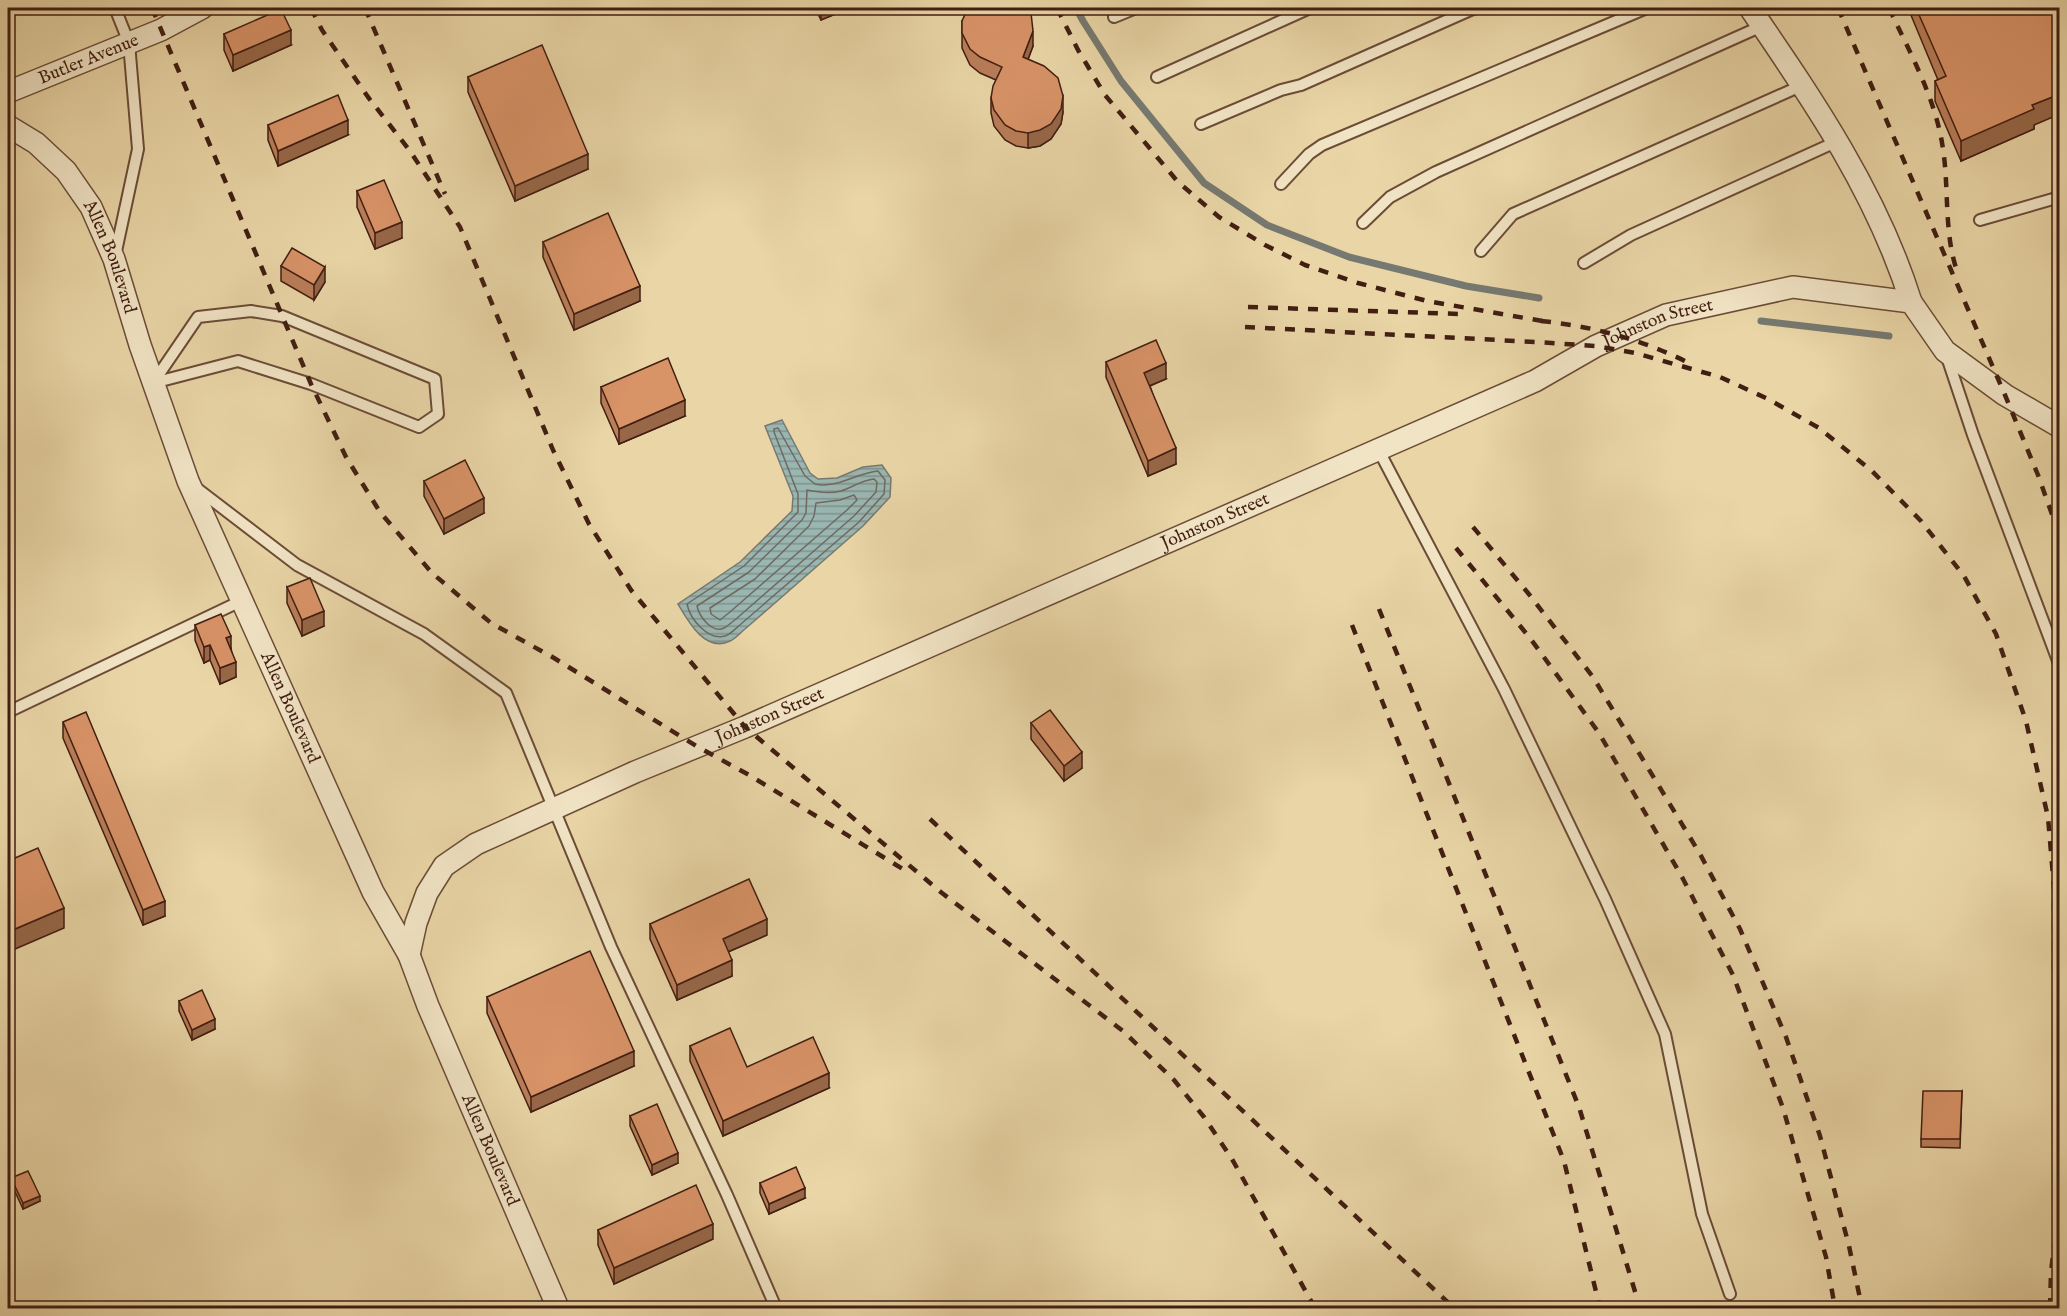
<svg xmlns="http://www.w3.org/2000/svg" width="2067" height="1316" viewBox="0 0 2067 1316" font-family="'IM FELL English',serif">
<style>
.water{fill:url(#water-rules);stroke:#767971;stroke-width:1.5}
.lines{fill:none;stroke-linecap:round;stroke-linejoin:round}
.shore{stroke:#6e6a62;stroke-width:1.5}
.stream{stroke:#767971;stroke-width:7}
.lane-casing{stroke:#6b4c37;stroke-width:14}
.street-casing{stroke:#6b4c37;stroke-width:24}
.lane{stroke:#f1e4c5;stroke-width:10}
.street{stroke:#f1e4c5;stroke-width:21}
.rail{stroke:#411e12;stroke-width:4.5;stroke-dasharray:10 10;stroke-linecap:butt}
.wall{fill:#ba7e59;stroke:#411e12;stroke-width:1.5}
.shaded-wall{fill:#976748;stroke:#411e12;stroke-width:1.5}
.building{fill:#d89367;stroke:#411e12;stroke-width:1.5}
.labels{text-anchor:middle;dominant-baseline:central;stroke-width:4.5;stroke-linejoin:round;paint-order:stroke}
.street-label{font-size:18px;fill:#411e12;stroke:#f1e4c5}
</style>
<defs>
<pattern id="water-rules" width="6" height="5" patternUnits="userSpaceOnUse" patternTransform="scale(1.5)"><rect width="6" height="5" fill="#9ab6b1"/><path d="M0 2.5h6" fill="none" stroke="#7f938f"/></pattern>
</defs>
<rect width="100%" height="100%" fill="#e9d5a6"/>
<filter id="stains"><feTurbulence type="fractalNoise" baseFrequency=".00333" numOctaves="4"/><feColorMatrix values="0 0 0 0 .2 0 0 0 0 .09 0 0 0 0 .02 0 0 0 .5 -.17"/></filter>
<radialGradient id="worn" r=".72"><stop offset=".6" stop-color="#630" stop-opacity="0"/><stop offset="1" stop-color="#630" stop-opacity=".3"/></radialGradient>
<path class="water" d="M782,420L810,473L818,479L837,478L863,467L882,465L891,478L890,497L863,526L745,629C740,633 735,639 730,641C705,653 688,621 678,604L740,562L792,511L793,496L765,426Z"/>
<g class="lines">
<g class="shore">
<path d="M778,428L805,476L815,484C837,489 856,473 878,471L885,480L884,494L859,522L741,624C736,628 731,634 725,636C708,641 690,619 687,604L744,566L798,512V494L774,432V429Z"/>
<path d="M874,479L877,482L876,492L854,516L736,619C733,621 728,626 724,628C712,634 699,616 697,606L749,572L802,520L806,513L807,490C818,492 829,494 841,491C853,487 862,480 874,479Z"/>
<path d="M854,495L857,500L847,510L730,612L720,620L711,614L710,608L755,579L809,526L814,516L816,503L840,500Z"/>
</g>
<g class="stream">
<path d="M1076,8L1083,21L1121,81L1204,183L1267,225L1349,257L1466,286L1539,298"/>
<path d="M1761,321L1889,336"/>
</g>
<defs>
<g id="lane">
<path d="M115,8L129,43L138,149L115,256"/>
<path d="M1114,17L1136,8"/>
<path d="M1157,77L1310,8"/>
<path d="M1201,124L1281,90L1301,85L1475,8"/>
<path d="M1281,184L1309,154L1322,145L1647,8"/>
<path d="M1980,220L2060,197"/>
<path d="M1363,223L1390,197L1436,172L1762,26"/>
<path d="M1481,251L1513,214L1803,85"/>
<path d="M1584,263L1631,235L1838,141"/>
<path d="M251,311L282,316L435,379L438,414L419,427L311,384L238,361L153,383L198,317Z"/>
<path d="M1947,357L1973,435L2060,666"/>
<path d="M1379,451L1504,689L1605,899L1665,1034L1702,1214L1730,1294"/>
<path d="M195,487L297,565L424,634L506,693L611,947L727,1195L776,1308"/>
<path d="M8,712L241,601"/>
</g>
<g id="street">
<path d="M1750,8C1813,100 1877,193 1911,302"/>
<path id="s1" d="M8,92L161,30L202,8"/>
<path id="s2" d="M8,126L36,143L66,171L91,207L114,259L140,345L188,481L373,892L409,955L428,1006L558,1308"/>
<path id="s3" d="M409,955L416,923L427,893L444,866L476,844L635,772L745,727L1535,381L1596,346L1666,315L1793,287L1911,302L1945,351L2005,395L2060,427"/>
</g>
</defs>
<use href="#lane" class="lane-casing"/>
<use href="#street" class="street-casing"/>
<use href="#lane" class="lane"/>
<use href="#street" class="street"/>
<g class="rail">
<path d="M152,8L311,384L346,457L380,512L432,573L491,623L554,658L698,747L749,775L906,871"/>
<path d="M311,8L322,30L368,97L410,151L460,227L553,450L589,524L631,590L745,727L942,893L1123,1031L1174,1080L1204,1117L1232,1159L1315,1308"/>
<path d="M365,8L445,194"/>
<path d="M1057,8L1078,50L1105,95L1178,182L1219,217L1265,245L1305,265L1358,283L1427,301L1548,322"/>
<path d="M1838,8L2005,395L2038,475L2060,537"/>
<path d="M1889,8C1910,53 1936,99 1943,149C1949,188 1944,230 1956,268"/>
<path d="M1248,307L1460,314"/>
<path d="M1541,321C1591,326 1640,339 1685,361"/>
<path d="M1245,327L1536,342L1596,346L1635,353L1720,377L1768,399L1819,428L1872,471L1921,521L1964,576L1996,634L2026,721L2048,817L2054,888V982"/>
<path d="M1473,527L1528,593L1593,677L1700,854L1740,929L1786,1037L1820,1136L1849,1246L1862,1308"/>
<path d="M1456,548L1530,638L1599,733L1682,877L1733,975L1783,1108L1826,1257L1835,1308"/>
<path d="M1379,609L1579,1107L1640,1308"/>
<path d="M1352,625L1564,1161L1600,1308"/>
<path d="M930,819L1454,1308"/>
<path d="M2050,1308L2051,1272L2060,1198"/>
</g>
</g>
<g class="wall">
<path d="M815,8H850L821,20Z"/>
<path d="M1908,8H2060L2034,125V129L1961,161L1935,101V81L1938,80Z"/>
<path d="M962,21L1033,46L1028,59L1063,112L1061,124L1051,139L1040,146L1028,148L1016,146L1005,140L994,126L991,113V98L996,80L980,73L970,65L962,48Z"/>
<path d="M224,34L291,45L233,71L224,50Z"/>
<path d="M468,77L588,169L515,201L468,92Z"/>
<path d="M268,125L348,135L278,166L268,140Z"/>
<path d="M357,191L402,238L375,249L357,207Z"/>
<path d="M543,242L640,301L574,330L543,257Z"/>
<path d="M281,266L325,282L314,300L281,281Z"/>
<path d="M1106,362L1166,379L1150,386L1176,464L1148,476L1106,377Z"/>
<path d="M601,387L685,416L619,444L601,403Z"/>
<path d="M424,481L484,513L444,534L424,496Z"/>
<path d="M287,587L324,626L302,636L287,603Z"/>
<path d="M195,625L231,648L236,677L220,684L210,660L204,663L195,640Z"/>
<path d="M63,722L165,916L143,925L63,738Z"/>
<path d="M1031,723L1082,768L1064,781L1031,739Z"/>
<path d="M650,924L767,935L728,952L732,976L677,1000L650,939Z"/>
<path d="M487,997L634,1066L531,1112L487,1013Z"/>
<path d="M179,1001L215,1029L192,1040L179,1011Z"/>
<path d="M690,1046L747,1067L829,1088L723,1136L690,1061Z"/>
<path d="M1962,1091L1960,1148L1921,1147V1139Z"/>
<path d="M630,1116L678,1163L652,1175L630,1126Z"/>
<path d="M11,1178L40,1201L23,1209L11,1183Z"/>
<path d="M760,1183L805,1198L769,1214L760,1193Z"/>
<path d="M598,1230L713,1239L614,1284L598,1245Z"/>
</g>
<g class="shaded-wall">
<path d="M821,8H850L821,20Z"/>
<path d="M291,30V45L233,71V55Z"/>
<path d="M1033,31V46L1023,73V57Z"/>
<path d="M2060,94V114L2034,125V129L1961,161V141L2032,105Z"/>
<path d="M1063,96V112L1061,124L1051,139L1040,146L1028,148V133Z"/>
<path d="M348,120V135L278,166V151Z"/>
<path d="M588,154V169L515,201V186Z"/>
<path d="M402,222V238L375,249V233Z"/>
<path d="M325,267V282L314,300V285Z"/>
<path d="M640,286V301L574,330V314Z"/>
<path d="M1166,363V379L1144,388V373Z"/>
<path d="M685,400V416L619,444V429Z"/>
<path d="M1176,448V464L1148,476V461Z"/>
<path d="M484,498V513L444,534V519Z"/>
<path d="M324,611V626L302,636V620Z"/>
<path d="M231,636V651L226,638Z"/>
<path d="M210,645V660L204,663V647Z"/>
<path d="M236,662V677L220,684V668Z"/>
<path d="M1082,752V768L1064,781V766Z"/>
<path d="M165,901V916L143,925V910Z"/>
<path d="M64,908V928L8,952V932Z"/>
<path d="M767,919V935L723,954V939Z"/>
<path d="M732,960V976L677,1000V985Z"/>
<path d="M215,1019V1029L192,1040V1030Z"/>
<path d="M634,1051V1066L531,1112V1097Z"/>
<path d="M829,1073V1088L723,1136V1121Z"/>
<path d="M678,1153V1163L652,1175V1165Z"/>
<path d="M805,1188V1198L769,1214V1204Z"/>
<path d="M40,1196V1201L23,1209V1203Z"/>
<path d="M713,1224V1239L614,1284V1268Z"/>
</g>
<g class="building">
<path d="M968,8H1027L1031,13L1033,31L1023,57L1044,66L1058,78L1063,96L1061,109L1051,124L1040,130L1028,133L1016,131L1005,125L994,110L991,98L993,86L1002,67L980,57L970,49L962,33V21Z"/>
<path d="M1916,8H2060V94L2032,105L2034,109L1961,141L1935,81L1946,76Z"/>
<path d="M281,9L291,30L233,55L224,34Z"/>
<path d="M542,45L588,154L515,186L468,77Z"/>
<path d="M338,95L348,120L278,151L268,125Z"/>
<path d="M384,180L402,222L375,233L357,191Z"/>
<path d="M608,213L640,286L574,314L543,242Z"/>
<path d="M292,248L325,267L314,285L281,266Z"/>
<path d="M1156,340L1166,363L1144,373L1176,448L1148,461L1106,362Z"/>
<path d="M668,358L685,400L619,429L601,387Z"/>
<path d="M465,460L484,498L444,519L424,481Z"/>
<path d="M310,578L324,611L302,620L287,587Z"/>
<path d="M221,614L231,636L226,638L236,662L220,668L210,645L204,647L195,625Z"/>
<path d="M1050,710L1082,752L1064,766L1031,723Z"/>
<path d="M86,712L165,901L143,910L63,722Z"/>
<path d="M38,848L64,908L8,932V861Z"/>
<path d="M749,879L767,919L723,939L732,960L677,985L650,924Z"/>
<path d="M590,951L634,1051L531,1097L487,997Z"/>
<path d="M202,990L215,1019L192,1030L179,1001Z"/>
<path d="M730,1028L747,1067L813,1037L829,1073L723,1121L690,1046Z"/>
<path d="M1923,1091H1962L1960,1139H1921Z"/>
<path d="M657,1104L678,1153L652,1165L630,1116Z"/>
<path d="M796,1167L805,1188L769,1204L760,1183Z"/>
<path d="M28,1171L40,1196L23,1203L11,1178Z"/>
<path d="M696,1185L713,1224L614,1268L598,1230Z"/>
</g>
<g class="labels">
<g class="street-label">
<text stroke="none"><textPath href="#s1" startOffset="87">Butler Avenue</textPath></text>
<text stroke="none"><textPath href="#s2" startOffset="171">Allen Boulevard</textPath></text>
<text stroke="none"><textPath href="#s3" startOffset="1428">Johnston Street</textPath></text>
<text stroke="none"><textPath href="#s3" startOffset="942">Johnston Street</textPath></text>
<text stroke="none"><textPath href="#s2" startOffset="657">Allen Boulevard</textPath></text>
<text stroke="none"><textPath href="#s3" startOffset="456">Johnston Street</textPath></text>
<text stroke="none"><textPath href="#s2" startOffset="1143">Allen Boulevard</textPath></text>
</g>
</g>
<rect width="2067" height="1316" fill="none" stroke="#e9d5a6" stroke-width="30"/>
<rect x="9" y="9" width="2049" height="1298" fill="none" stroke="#411e12" stroke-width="3"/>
<rect x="15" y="15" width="2037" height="1286" fill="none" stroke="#411e12" stroke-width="1.5"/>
<rect width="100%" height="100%" filter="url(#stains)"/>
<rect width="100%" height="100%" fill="url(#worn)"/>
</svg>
